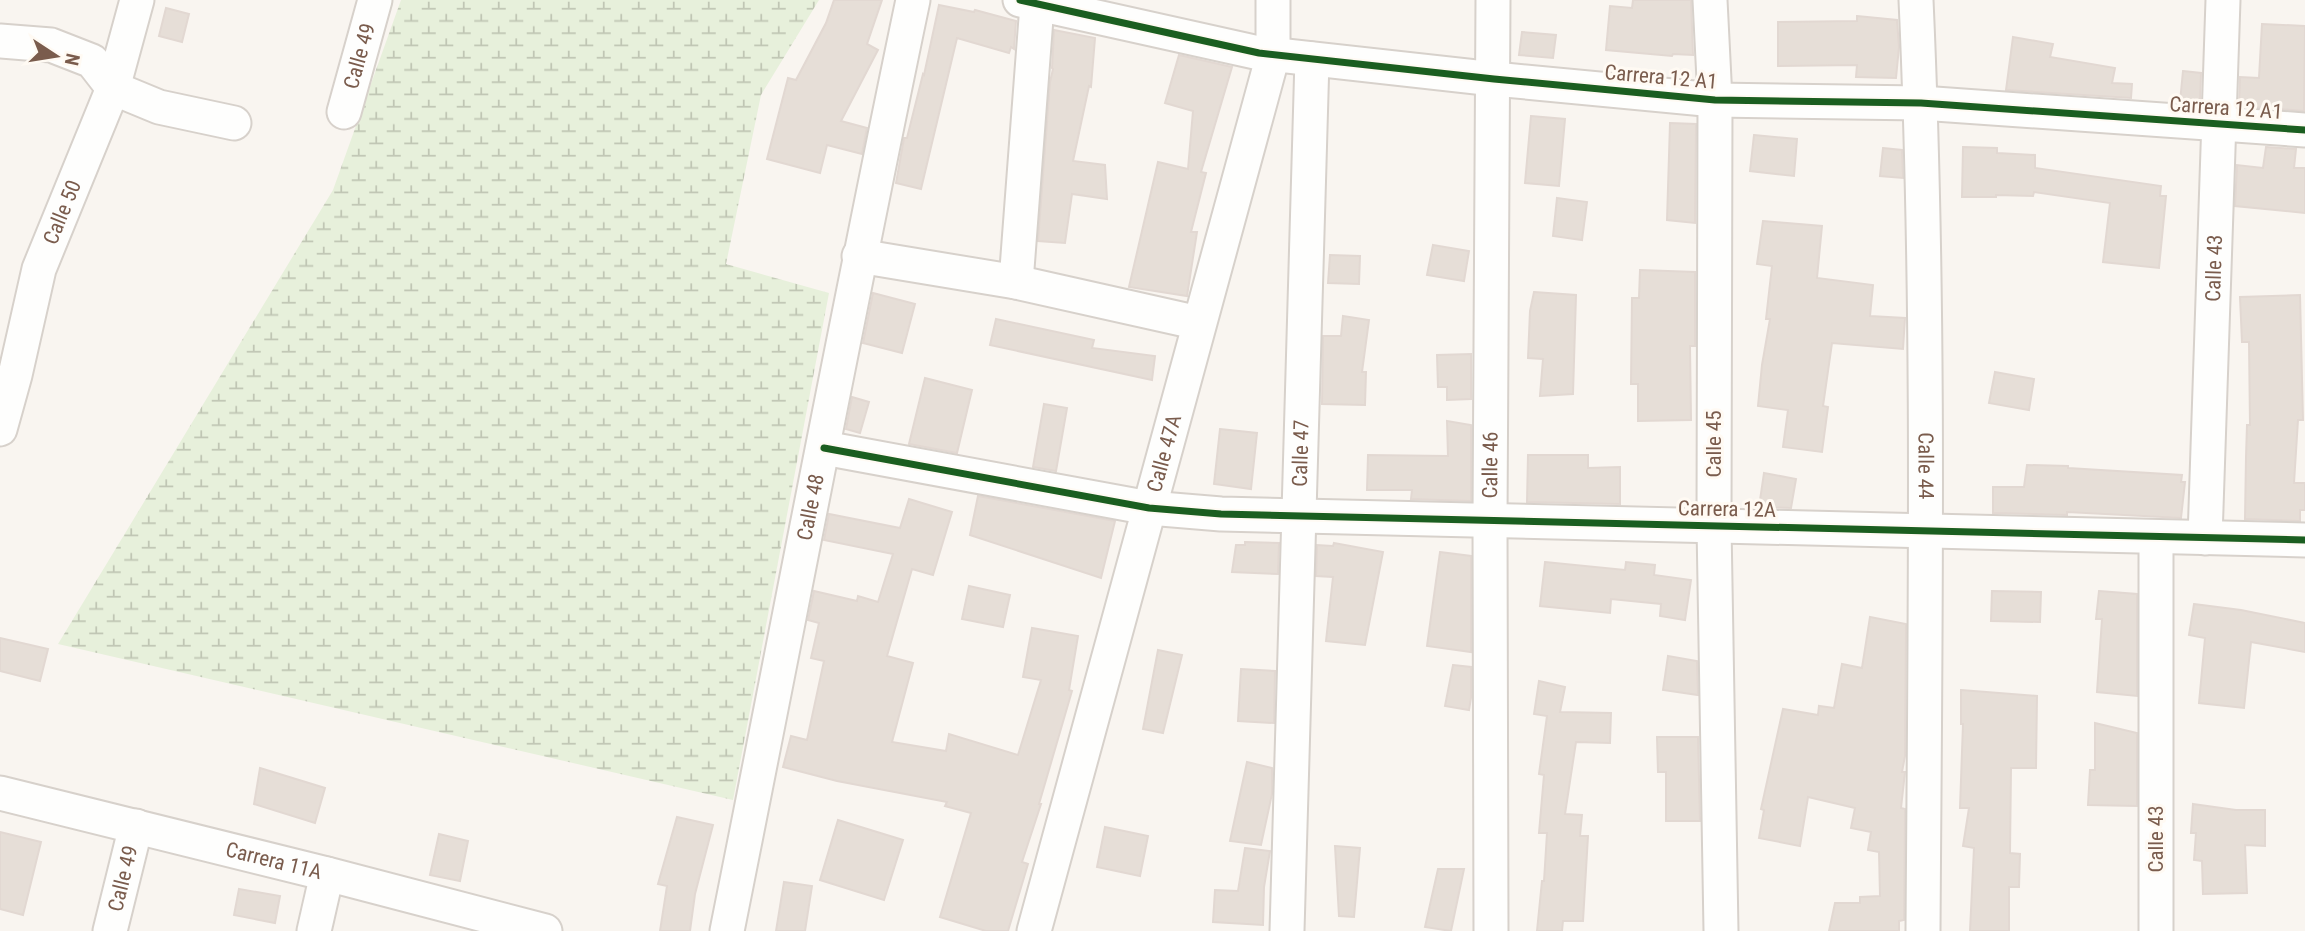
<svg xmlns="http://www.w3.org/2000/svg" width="2305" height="931" viewBox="0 0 2305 931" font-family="'Roboto Condensed',sans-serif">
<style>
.wetland{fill:url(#wetland-marsh)}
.building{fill:#e6ded7;stroke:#e2d8d2;stroke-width:2}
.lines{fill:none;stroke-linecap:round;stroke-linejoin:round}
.minor-casing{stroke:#d7d1cb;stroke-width:37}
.minor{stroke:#fefefd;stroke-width:33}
.cycleway-casing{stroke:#fffaf3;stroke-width:11}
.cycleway{stroke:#1b5e20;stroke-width:7}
.labels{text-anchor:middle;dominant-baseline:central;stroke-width:6;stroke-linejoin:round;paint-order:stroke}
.street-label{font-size:21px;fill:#7a5c4d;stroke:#fffaf3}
</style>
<defs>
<pattern id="wetland-marsh" width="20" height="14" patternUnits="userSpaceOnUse" patternTransform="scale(1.75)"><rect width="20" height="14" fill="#e7f0db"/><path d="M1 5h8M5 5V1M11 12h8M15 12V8" fill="none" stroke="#c0c6b4"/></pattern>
</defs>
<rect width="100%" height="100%" fill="#f9f5f0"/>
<path class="wetland" d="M401,0H819L761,95L726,264L829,293L733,800L58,644L333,190Z"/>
<g class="building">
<path d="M834,0H882L867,44L878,50L841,121L867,128L862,154L827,145L820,173L767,159L788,78L796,80L826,23Z"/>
<path d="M1633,0H1691L1693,55L1673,54L1672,56L1606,50L1610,6L1632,8Z"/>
<path d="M939,5L974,12L975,10L1016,21L1014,49L1011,47L1009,53L957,38L921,189L896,183L904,138H907L923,74L924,75Z"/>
<path d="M166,8L189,14L182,42L159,36Z"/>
<path d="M1857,16L1897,20L1899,47L1896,78L1856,77L1857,65L1778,66V22L1857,21Z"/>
<path d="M2262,24L2305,26L2304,111L2239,106L2240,77L2259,78Z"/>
<path d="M1054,30L1095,38L1091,87L1089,86L1073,161L1105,165L1107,199L1072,194L1065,243L1038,241L1050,82L1053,69L1052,68Z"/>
<path d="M1522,32L1556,35L1553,58L1519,55Z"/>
<path d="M2013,37L2053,44L2050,57L2115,68L2112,83L2132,84L2131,98L2006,90Z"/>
<path d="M1179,55L1232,67L1201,172L1206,173L1191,232H1197L1187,296L1129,287L1158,162L1188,169L1193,111L1165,103Z"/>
<path d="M2183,71L2201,73L2200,103L2180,102Z"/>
<path d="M1531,116L1565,119L1559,186L1525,183Z"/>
<path d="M1670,123L1696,124L1695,223L1667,220Z"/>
<path d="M1754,135L1797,139L1794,176L1750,171Z"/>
<path d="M1963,147L1997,148V153L2035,155V168L2161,186L2160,196H2166L2159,268L2103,262L2110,203L2034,192L2033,196L1996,195V197H1962Z"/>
<path d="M2266,147L2296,149L2294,168H2305V213L2235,206L2237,165L2263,168Z"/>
<path d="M1883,148L1902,150L1903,178L1880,176Z"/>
<path d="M1557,198L1587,202L1582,240L1553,236Z"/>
<path d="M1763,221L1822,226L1817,278L1873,285L1870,316L1905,318L1903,349L1832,343L1823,406L1828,407L1822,452L1783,447L1788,410L1758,406L1762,365L1770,319H1766L1772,266L1757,264Z"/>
<path d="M1433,245L1469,251L1464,281L1427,275Z"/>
<path d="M1330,255L1360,256L1359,284L1328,283Z"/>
<path d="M1640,270L1695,272V346H1690L1691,420L1638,421V384H1631L1632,298H1639Z"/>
<path d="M1534,292L1576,295L1573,394L1540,396L1543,359L1528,358L1530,311Z"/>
<path d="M873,293L915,304L902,353L863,343Z"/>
<path d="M2300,295L2303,420H2298L2294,483H2305V510H2300V521L2245,519L2246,457L2247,425H2250L2249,342H2242L2240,297Z"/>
<path d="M1343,316L1369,320L1362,372H1366L1365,405L1322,404L1323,336H1341Z"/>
<path d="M996,319L1094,340L1092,348L1155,356L1152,380L990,345Z"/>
<path d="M1471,354V399L1447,400V387H1438L1437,355Z"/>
<path d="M1995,372L2034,379L2029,410L1989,403Z"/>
<path d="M925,378L972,390L957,453L909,444Z"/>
<path d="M852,397L869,402L860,433L846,429Z"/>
<path d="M1044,404L1067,408L1056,471L1033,467Z"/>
<path d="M1447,421L1471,425V501L1411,499L1412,490H1367L1368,455L1448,456Z"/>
<path d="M1220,429L1257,433L1251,489L1214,484Z"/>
<path d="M1528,455H1588V468L1620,467V504L1527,502Z"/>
<path d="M2027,465L2068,466V468L2182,475L2181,482H2185L2181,518L2067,512V515L1993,513V487H2024Z"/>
<path d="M1764,473L1796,479L1791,508L1759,507Z"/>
<path d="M978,496L1115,521L1101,578L970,535Z"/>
<path d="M909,499L952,512L933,575L912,569L887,656L913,663L892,742L946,751L949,734L1018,755L1041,680L1023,677L1032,628L1078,636L1069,690L1072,691L1039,804H1041L1022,862L1028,864L1008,931H986L940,917L971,813L945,806L947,802L837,781L783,767L791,736L807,740L824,661L811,658L819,623L808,620L814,591L857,601L858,596L878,602L893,554L824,540L829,514L900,528Z"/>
<path d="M1245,542L1279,543L1278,574L1232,572L1236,545H1245Z"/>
<path d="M1334,543L1383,552L1365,645L1326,641L1333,577L1316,576L1317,545L1333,546Z"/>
<path d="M1440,552L1471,556V652L1427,646Z"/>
<path d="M1545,562L1625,570L1626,562L1655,565L1654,575L1691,580L1685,620L1660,616L1661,604L1611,599L1610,613L1540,606Z"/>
<path d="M969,586L1010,595L1003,627L962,619Z"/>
<path d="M1992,591L2041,592L2040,622L1991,621Z"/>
<path d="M2099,591L2137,594V696L2097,692L2102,619H2096Z"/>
<path d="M2194,604L2241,610L2305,623V652L2251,642L2244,708L2199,703L2205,638L2189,635Z"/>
<path d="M1870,617L1906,624L1905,756L1902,772H1905L1901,808L1905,809L1904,920L1899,921V931H1829L1835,903H1860V897L1880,896L1879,852L1868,850L1871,832L1851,828L1855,808L1808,797L1800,846L1759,838L1764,810L1761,809L1783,709L1818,715L1819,706L1834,708L1842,664L1862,668Z"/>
<path d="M0,638L48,649L40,681L0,671Z"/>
<path d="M1158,650L1182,655L1163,733L1143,729Z"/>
<path d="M1668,656L1697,661L1698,695L1663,690Z"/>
<path d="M1453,665L1471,667V698L1469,710L1445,706Z"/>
<path d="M1241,669L1275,671L1274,723L1238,721Z"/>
<path d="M1539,681L1565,687L1560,712L1611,713L1610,743L1576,742L1565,814L1582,815L1580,836H1588L1583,921H1563L1562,931H1537L1542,881H1544L1547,833H1539L1544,775L1539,774L1547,716L1534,714Z"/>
<path d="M1961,690L2037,696L2036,768H2011L2010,853L2020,854L2019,887H2009V931H1970L1974,848L1963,846L1969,808H1960L1963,724H1961Z"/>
<path d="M2095,723L2137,733V806L2088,805L2090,770H2095Z"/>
<path d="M1657,737H1698L1700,821H1666V772H1658Z"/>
<path d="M1247,762L1272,768V794L1261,845L1230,841Z"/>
<path d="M260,768L325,788L315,823L254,804Z"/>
<path d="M2193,804L2236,810H2265V846L2245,845L2247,893L2203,894L2202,861L2194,860L2196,833H2191Z"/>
<path d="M677,817L713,825L695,894L690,931H660L667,886L658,884Z"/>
<path d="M838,820L903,840L884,900L820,880Z"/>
<path d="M1105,827L1148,836L1140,876L1097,867Z"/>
<path d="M0,832L41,842L23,915L0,909Z"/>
<path d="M439,834L468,841L460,881L430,875Z"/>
<path d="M1335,846L1360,848L1354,917L1339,916Z"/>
<path d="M1245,848L1270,851L1264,887L1263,925L1213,922L1215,890L1238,891Z"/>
<path d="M1438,869H1464L1451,931L1425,927Z"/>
<path d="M784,882L812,886L805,931H776Z"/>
<path d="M239,889L280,896L275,923L234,915Z"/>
</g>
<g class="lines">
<defs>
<g id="minor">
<path d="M1020,0L1259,53L1494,79L1715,100L1921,103L2305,130"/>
<path d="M1710,0L1715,100L1714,526L1721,931"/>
<path id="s1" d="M1916,0C1930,310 1925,621 1923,931"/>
<path d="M0,41L51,45L92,61L113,88L159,107L234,123"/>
<path id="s2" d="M344,112L375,0"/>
<path d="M859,256L1016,282L1199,323"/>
<path d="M1016,282L1037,5"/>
<path id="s3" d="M0,429L15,375L39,269L113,88L137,0"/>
<path d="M824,448L1149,508L1221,514L2305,540"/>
<path d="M2156,537V931"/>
<path id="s4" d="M2205,538L2223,0"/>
<path id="s5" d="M0,793L327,874L545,931"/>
<path id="s6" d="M110,931L136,826"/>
<path d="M314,931L327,874"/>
<path id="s7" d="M727,931C789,621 848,310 913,0"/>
<path id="s8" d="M1034,931L1273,55V0"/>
<path id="s9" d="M1287,931L1312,59"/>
<path id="s10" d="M1491,931L1490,521L1493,0"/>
</g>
</defs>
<use href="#minor" class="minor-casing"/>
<use href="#minor" class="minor"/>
<defs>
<g id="cycleway">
<path d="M1020,0L1259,53L1494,79L1715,100L1921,103L2305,130"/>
<path d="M824,448L1149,508L1221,514L2305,540"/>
</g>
</defs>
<use href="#cycleway" class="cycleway-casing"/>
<use href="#cycleway" class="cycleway"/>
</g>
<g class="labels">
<g class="street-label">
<text stroke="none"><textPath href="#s2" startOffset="58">Calle 49</textPath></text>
<text transform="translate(1661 77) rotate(5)">Carrera 12 A1</text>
<text transform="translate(2226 108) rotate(4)">Carrera 12 A1</text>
<text stroke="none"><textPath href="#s3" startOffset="226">Calle 50</textPath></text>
<text stroke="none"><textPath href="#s4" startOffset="270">Calle 43</textPath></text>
<text transform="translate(1714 444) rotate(-90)">Calle 45</text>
<text stroke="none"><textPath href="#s8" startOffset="495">Calle 47A</textPath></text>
<text stroke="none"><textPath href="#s9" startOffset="478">Calle 47</textPath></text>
<text stroke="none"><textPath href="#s10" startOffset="466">Calle 46</textPath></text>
<text stroke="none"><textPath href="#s1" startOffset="466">Calle 44</textPath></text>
<text stroke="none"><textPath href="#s7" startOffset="432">Calle 48</textPath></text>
<text transform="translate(1727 509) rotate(1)">Carrera 12A</text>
<text transform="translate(2156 839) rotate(-90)">Calle 43</text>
<text stroke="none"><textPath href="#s5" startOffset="282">Carrera 11A</textPath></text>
<text stroke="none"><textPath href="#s6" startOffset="54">Calle 49</textPath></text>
</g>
</g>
<g transform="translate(56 56) rotate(102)" stroke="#fffaf3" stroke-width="5" paint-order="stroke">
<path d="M0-5L12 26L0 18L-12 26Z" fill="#7a5c4d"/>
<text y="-10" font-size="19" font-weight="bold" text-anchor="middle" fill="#7a5c4d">N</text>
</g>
</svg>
